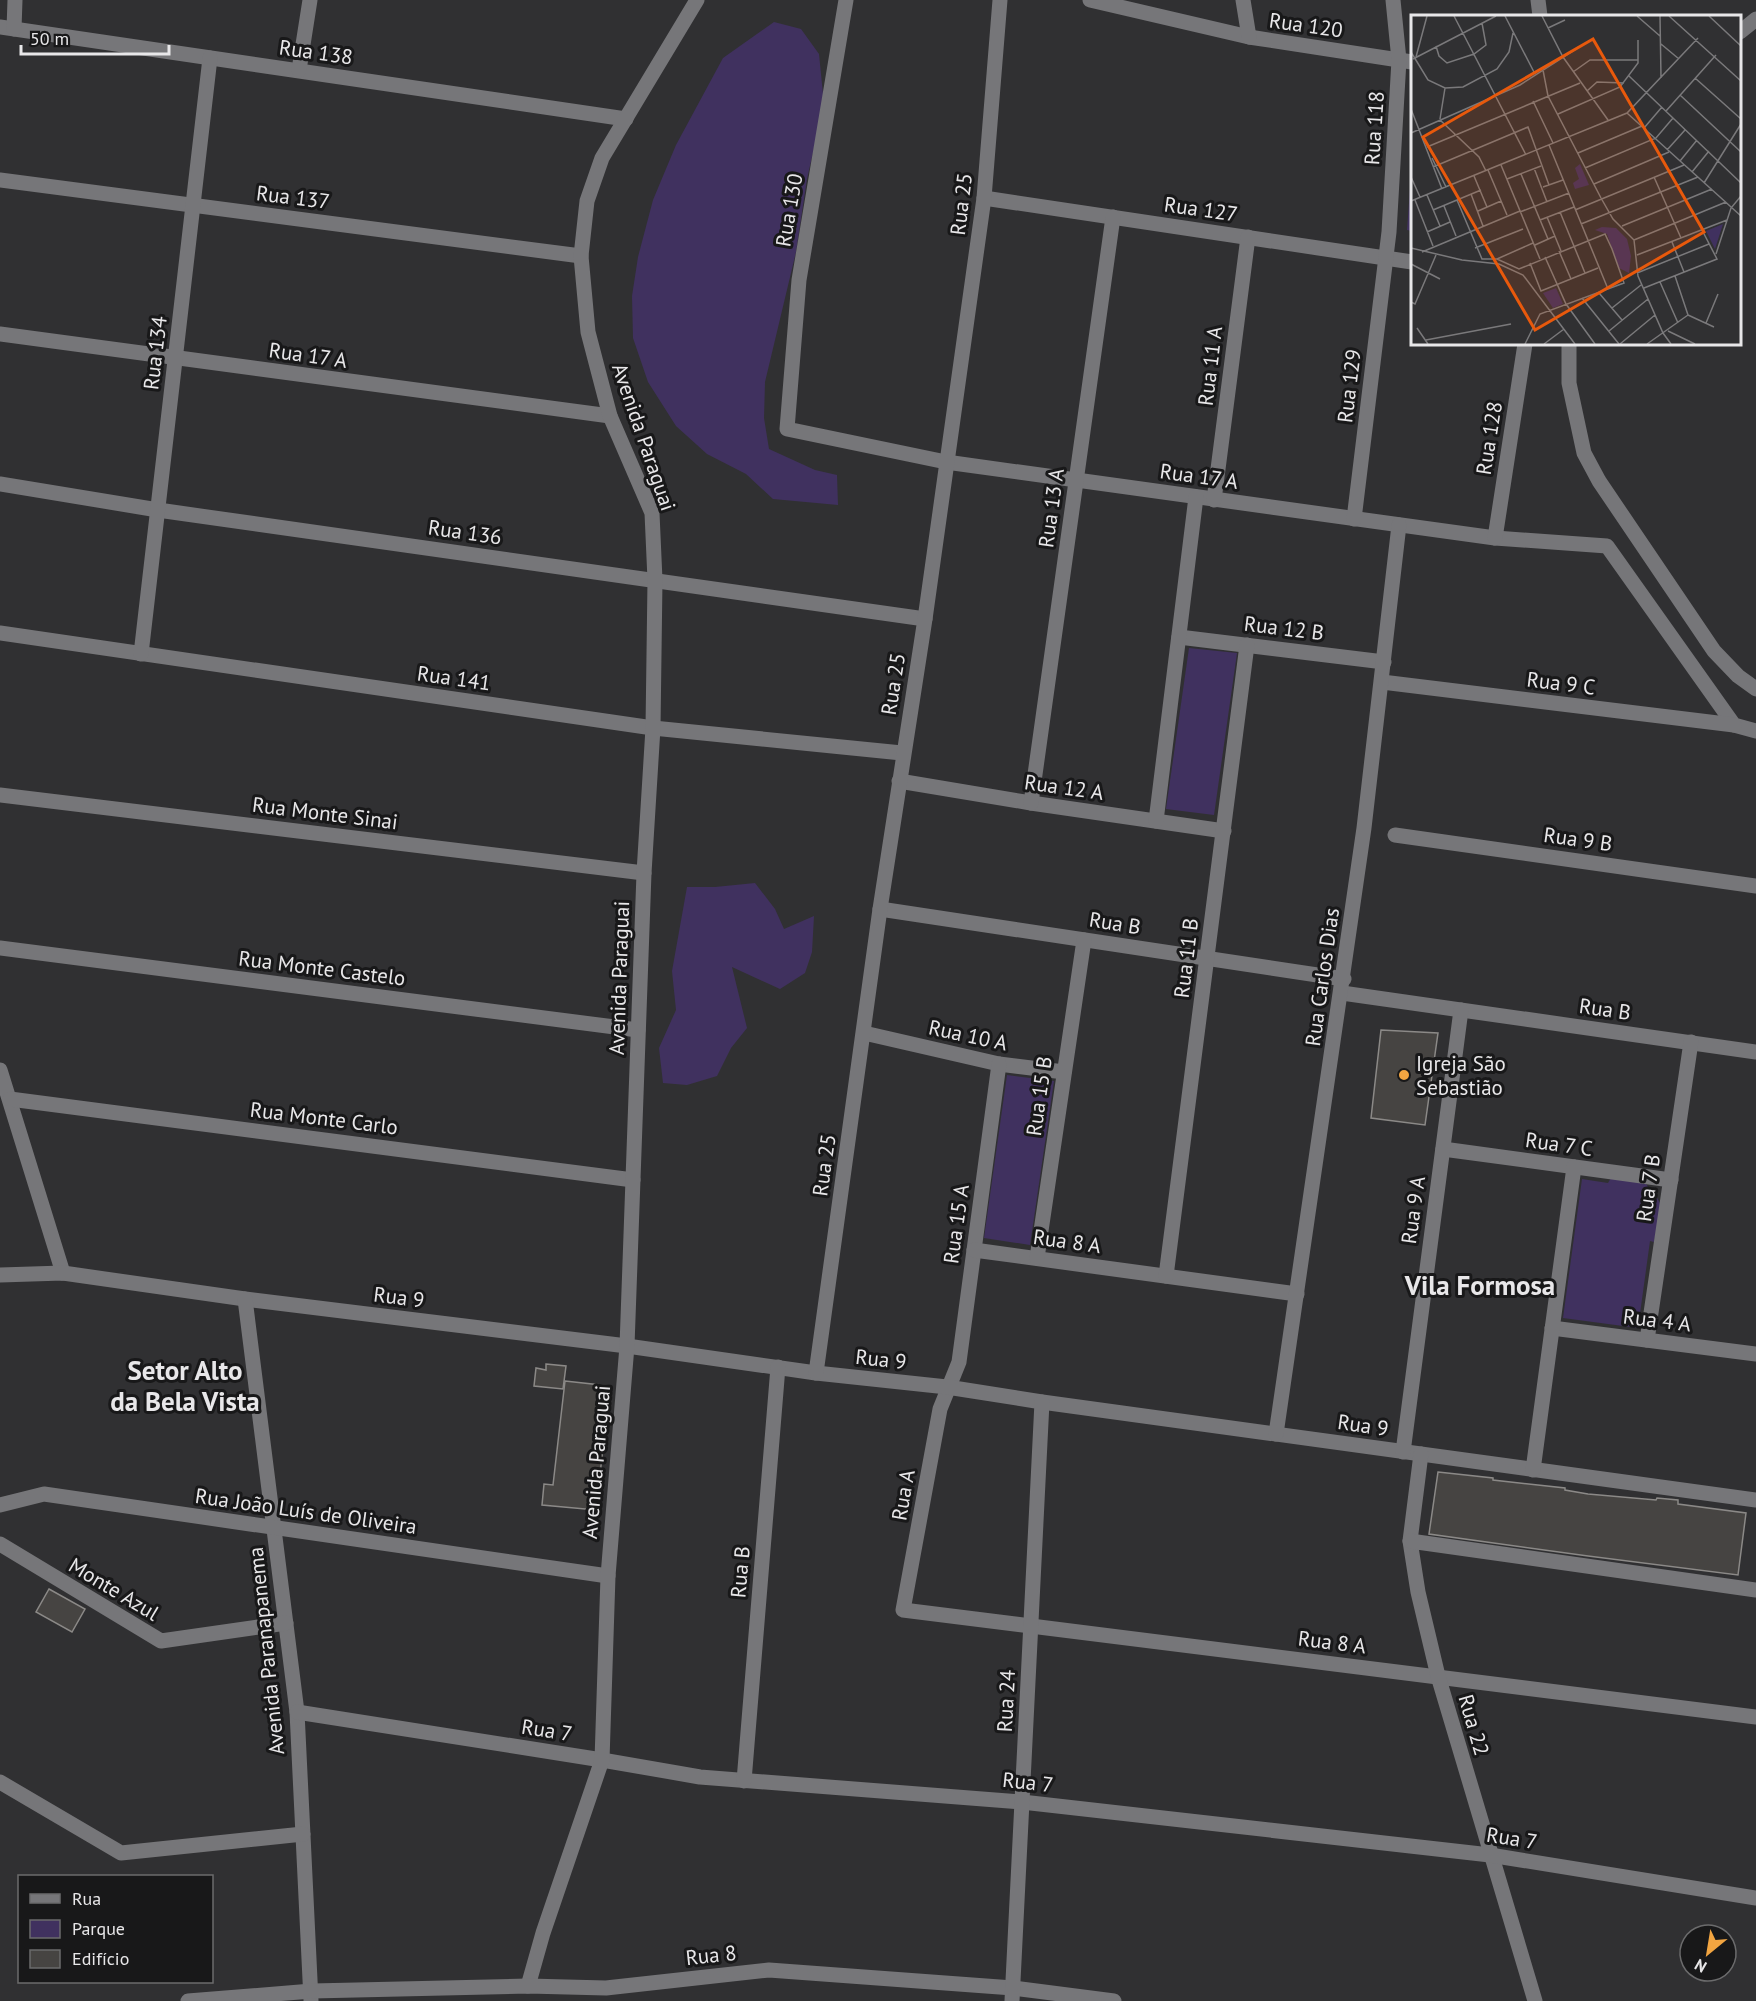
<svg xmlns="http://www.w3.org/2000/svg" width="1756" height="2001" viewBox="0 0 1756 2001" font-family="'PT Sans',sans-serif">
<style>
.green{fill:#40315f}
.building{fill:#464442;stroke:#8b8987;stroke-width:1.5}
.lines{fill:none;stroke-linecap:round;stroke-linejoin:round}
.minor{stroke:#767679;stroke-width:15}
.poi-dot{fill:#f2a541;stroke:#181819;stroke-width:2}
.labels{text-anchor:middle;dominant-baseline:central;stroke-width:6;stroke-linejoin:round;paint-order:stroke}
.street-label{font-size:21px;fill:#e8e7e9;stroke:#181819}
.poi-label{font-size:21px;fill:#e8e7e9;stroke:#181819;text-anchor:start}
.district-label{font-size:27px;font-weight:bold;fill:#e8e7e9;stroke:#181819}
.inset-road{fill:none;stroke:#7a797b;stroke-width:1.5}
.view{fill:#e8590c;fill-opacity:0.15;stroke:#e8590c;stroke-width:3}
.inset-edge{fill:none;stroke:#e8e7e9;stroke-width:3}
</style>
<rect width="100%" height="100%" fill="#303032"/>
<g class="green">
<path d="M774,22L801,29L819,54L824,104L807,179L796,252L765,382L764,418L769,449L815,470L837,475L838,505L773,499L746,474L707,454L676,426L648,382L633,338L632,296L638,257L653,200L676,145L723,58Z"/>
<path d="M1412,162V231L1407,230Z"/>
<path d="M1189,648L1237,653L1214,815L1166,809Z"/>
<path d="M755,883L775,909L784,929L814,916L812,952L805,973L780,989L732,967L747,1028L731,1048L717,1076L687,1085L663,1083L659,1048L676,1010L672,971L687,887H715Z"/>
<path d="M1007,1075L1054,1081L1030,1245L984,1238Z"/>
<path d="M1612,1176L1646,1184L1649,1188L1657,1189L1656,1196L1661,1205L1654,1242L1650,1241L1638,1328L1563,1318L1582,1179L1608,1183Z"/>
</g>
<g class="building">
<path d="M1381,1030L1438,1033L1425,1125L1371,1118Z"/>
<path d="M546,1364L566,1366L563,1389L534,1386L536,1368L546,1370Z"/>
<path d="M565,1381L610,1386L596,1510L542,1505L544,1484L553,1485Z"/>
<path d="M1438,1472L1493,1478V1480L1565,1488V1490L1588,1494L1656,1500L1657,1498L1678,1500V1504L1746,1513L1738,1575L1588,1556L1429,1534Z"/>
<path d="M49,1589L85,1609L72,1632L36,1612Z"/>
</g>
<g class="lines">
<g class="minor">
<path d="M846,0L799,280L787,429L946,462L1495,538L1607,546L1734,725L1756,731"/>
<path d="M1090,0L1249,37L1412,62"/>
<path d="M1243,0L1249,37"/>
<path d="M1538,0L1540,16"/>
<path d="M0,27L626,119"/>
<path d="M14,29L15,0"/>
<path d="M1740,32L1756,19"/>
<path d="M299,70L310,0"/>
<path d="M0,180L581,256"/>
<path d="M984,198L1412,262"/>
<path d="M0,334L610,416"/>
<path d="M1569,344V383L1584,453L1599,481L1714,651L1738,676L1756,689"/>
<path d="M0,484L158,510L925,619"/>
<path d="M1214,500L1248,237"/>
<path d="M1354,519L1389,232L1399,60L1393,0"/>
<path d="M1495,538L1525,344"/>
<path d="M0,633L653,728L902,753"/>
<path d="M1179,637L1384,662"/>
<path d="M141,654L210,58"/>
<path d="M1382,682L1734,725"/>
<path d="M899,781L1031,803L1224,831"/>
<path d="M0,795L644,873"/>
<path d="M1031,803L1113,217"/>
<path d="M1156,821L1196,497"/>
<path d="M1395,835L1756,886"/>
<path d="M880,909L1344,979"/>
<path d="M0,948L638,1030"/>
<path d="M1342,993L1756,1052"/>
<path d="M864,1033L999,1064L1064,1072"/>
<path d="M999,1064L959,1362L940,1409L903,1610L1756,1717"/>
<path d="M0,1070L63,1273"/>
<path d="M10,1099L633,1180"/>
<path d="M1443,1149L1671,1180"/>
<path d="M974,1250L1297,1294"/>
<path d="M1037,1258L1084,940"/>
<path d="M0,1275L63,1273L245,1299L627,1346L816,1373L947,1387L1042,1402L1756,1500"/>
<path d="M1166,1276L1247,645"/>
<path d="M245,1299L297,1712L311,2000"/>
<path d="M1552,1328L1756,1354"/>
<path d="M1647,1340L1691,1042"/>
<path d="M816,1373L880,909L925,619L984,198L1000,0"/>
<path d="M1276,1434L1364,828L1399,525"/>
<path d="M1403,1452L1461,1010"/>
<path d="M1421,1454L1410,1541L1418,1592L1438,1676L1535,2001"/>
<path d="M1533,1470L1574,1167"/>
<path d="M0,1505L44,1494L608,1576"/>
<path d="M1410,1541L1756,1590"/>
<path d="M0,1544L161,1641L286,1623"/>
<path d="M297,1712L602,1760L700,1777L1022,1802L1490,1855L1756,1898"/>
<path d="M744,1781L778,1367"/>
<path d="M0,1782L121,1853L303,1834"/>
<path d="M528,1986L543,1933L602,1760L608,1576L627,1346L644,873L653,728L655,580L652,513L610,416L588,332L581,256L587,201L602,158L697,0"/>
<path d="M188,2001L312,1991L528,1986L606,1988L769,1970L1013,1988L1114,2001"/>
<path d="M1012,2001L1042,1402"/>
</g>
</g>
<circle class="poi-dot" cx="1404" cy="1075" r="6"/>
<g class="labels">
<g class="street-label">
<text transform="translate(1306 25) rotate(8)">Rua 120</text>
<text transform="translate(316 52) rotate(8)">Rua 138</text>
<text transform="translate(1374 128) rotate(-86)">Rua 118</text>
<text transform="translate(293 197) rotate(7)">Rua 137</text>
<text transform="translate(961 204) rotate(-83)">Rua 25</text>
<text transform="translate(1201 209) rotate(8)">Rua 127</text>
<text transform="translate(789 210) rotate(-80)">Rua 130</text>
<text transform="translate(155 353) rotate(-83)">Rua 134</text>
<text transform="translate(308 355) rotate(8)">Rua 17 A</text>
<text transform="translate(1210 366) rotate(-83)">Rua 11 A</text>
<text transform="translate(1349 386) rotate(-83)">Rua 129</text>
<text transform="translate(644 437) rotate(71)">Avenida Paraguai</text>
<text transform="translate(1489 438) rotate(-81)">Rua 128</text>
<text transform="translate(1199 476) rotate(8)">Rua 17 A</text>
<text transform="translate(1051 508) rotate(-82)">Rua 13 A</text>
<text transform="translate(465 532) rotate(8)">Rua 136</text>
<text transform="translate(1284 628) rotate(7)">Rua 12 B</text>
<text transform="translate(454 678) rotate(8)">Rua 141</text>
<text transform="translate(1561 683) rotate(7)">Rua 9 C</text>
<text transform="translate(893 684) rotate(-81)">Rua 25</text>
<text transform="translate(1064 787) rotate(8)">Rua 12 A</text>
<text transform="translate(325 813) rotate(7)">Rua Monte Sinai</text>
<text transform="translate(1578 839) rotate(8)">Rua 9 B</text>
<text transform="translate(1115 923) rotate(9)">Rua B</text>
<text transform="translate(1186 958) rotate(-83)">Rua 11 B</text>
<text transform="translate(322 968) rotate(7)">Rua Monte Castelo</text>
<text transform="translate(1322 977) rotate(-82)">Rua Carlos Dias</text>
<text transform="translate(619 978) rotate(-88)">Avenida Paraguai</text>
<text transform="translate(1605 1009) rotate(8)">Rua B</text>
<text transform="translate(968 1035) rotate(12)">Rua 10 A</text>
<text transform="translate(1039 1096) rotate(-82)">Rua 15 B</text>
<text transform="translate(324 1118) rotate(7)">Rua Monte Carlo</text>
<text transform="translate(1559 1144) rotate(8)">Rua 7 C</text>
<text transform="translate(824 1165) rotate(-82)">Rua 25</text>
<text transform="translate(1648 1188) rotate(-82)">Rua 7 B</text>
<text transform="translate(1413 1210) rotate(-82)">Rua 9 A</text>
<text transform="translate(956 1224) rotate(-82)">Rua 15 A</text>
<text transform="translate(1067 1241) rotate(8)">Rua 8 A</text>
<text transform="translate(399 1297) rotate(7)">Rua 9</text>
<text transform="translate(1657 1320) rotate(7)">Rua 4 A</text>
<text transform="translate(881 1359) rotate(6)">Rua 9</text>
<text transform="translate(1363 1425) rotate(8)">Rua 9</text>
<text transform="translate(596 1462) rotate(-85)">Avenida Paraguai</text>
<text transform="translate(903 1495) rotate(-80)">Rua A</text>
<text transform="translate(306 1511) rotate(8)">Rua João Luís de Oliveira</text>
<text transform="translate(740 1572) rotate(-85)">Rua B</text>
<text transform="translate(114 1589) rotate(31)">Monte Azul</text>
<text transform="translate(1332 1642) rotate(7)">Rua 8 A</text>
<text transform="translate(266 1651) rotate(-96)">Avenida Paranapanema</text>
<text transform="translate(1006 1701) rotate(-87)">Rua 24</text>
<text transform="translate(1474 1725) rotate(74)">Rua 22</text>
<text transform="translate(547 1730) rotate(9)">Rua 7</text>
<text transform="translate(1028 1782) rotate(6)">Rua 7</text>
<text transform="translate(1512 1838) rotate(9)">Rua 7</text>
<text transform="translate(711 1955) rotate(-6)">Rua 8</text>
</g>
<g class="poi-label">
<text x="1416" y="1063">Igreja São<tspan x="1416" dy="24">Sebastião</tspan></text>
</g>
<g class="district-label">
<text x="1480" y="1285">Vila Formosa</text>
<text x="185" y="1370">Setor Alto<tspan x="185" dy="31">da Bela Vista</tspan></text>
</g>
</g>
<g transform="translate(1411 15)">
<rect width="330" height="330" fill="#303032"/>
<path d="M169,149L178,170L164,174L162,168L168,164L164,153ZM312,209L304,234L295,216ZM191,212L205,213L216,224L220,241L218,258L208,253L196,219L184,215ZM145,273L152,289L142,293L132,278Z" fill="#40315f"/>
<path class="inset-road" d="M43,1L115,140M94,1L124,59M131,1L152,42L197,105M226,1L249,21M249,1L250,63M258,1L330,66M298,1L330,31M137,13L154,5M250,29L268,44M25,31L28,41L36,48L63,39L75,30L71,8M0,37L17,65L34,73L52,72L86,54L98,37L102,18M5,42L16,1M2,44L85,1M132,55L137,81L190,183L202,204L223,225L227,261L252,318L260,329M162,57L179,45H227M218,61L330,168M284,63L330,104M176,76L186,67L213,68M269,80L330,137M122,86L142,128M0,94L31,174M255,96L305,40M216,98L330,201M147,99L209,72L227,48V25M29,104L34,73M29,105L68,142L75,156M233,113L251,92M0,118L109,70L168,32M138,130L197,274M16,132L169,68M256,135L274,115M167,138L231,111M21,143L35,172M269,146L286,125M90,150L129,244M22,152L117,112L138,170M123,153L136,187M174,153L245,123L262,103M77,155L96,200M281,157L298,136M110,159L137,224M63,161L76,192M0,162L9,182M243,162L270,223M96,164L130,151M293,168L330,109M183,169L258,137M132,172L152,165M60,179L72,211M16,180L29,211M4,185L22,231M46,185L71,244H86L108,254L194,219L201,234L213,268L129,299L114,329M0,186L216,98L287,23M33,191L45,221M22,195L70,175M164,195L273,150M67,196L90,186M109,197L158,178M149,197L174,258M136,202L150,236M129,205L163,192M170,209L287,162M211,211L301,174M16,217L39,207M223,225L315,187M261,227L273,257M124,230L144,221M0,233L51,245L88,249L112,260L164,329M64,233L112,214M148,236L160,264M11,237L109,196M305,239L320,193L330,181M226,240L316,205M134,242L155,289L184,329M86,244L122,228M119,248L130,276L187,253M0,249L29,264M226,258L298,229M264,261L277,300M249,267L267,308M233,273L306,244L291,215M188,278L211,305M171,283L208,329M0,287L4,289L25,240M201,293L230,270M277,300L303,312M295,308L307,279M6,313L17,329M198,316L237,284M257,316L284,329M15,325L100,309M133,329L153,314M209,329L244,300M236,329L277,300"/>
<path class="view" d="M182,24L293,217L124,315L12,122Z"/>
<rect width="330" height="330" class="inset-edge"/>
</g>
<rect x="18" y="1875" width="195" height="108" fill="#181819" stroke="#6b6b6c" stroke-width="1.5"/>
<rect x="30" y="1894" width="30" height="9" fill="#767679" stroke="#6b6b6c" stroke-width="1.5"/>
<text x="72" y="1905" font-size="18" fill="#e8e7e9">Rua</text>
<rect x="30" y="1920" width="30" height="18" fill="#40315f" stroke="#6b6b6c" stroke-width="1.5"/>
<text x="72" y="1935" font-size="18" fill="#e8e7e9">Parque</text>
<rect x="30" y="1950" width="30" height="18" fill="#464442" stroke="#6b6b6c" stroke-width="1.5"/>
<text x="72" y="1965" font-size="18" fill="#e8e7e9">Edifício</text>
<g transform="translate(1708 1953) rotate(210)"><circle r="28" fill="#181819" stroke="#6b6b6c" stroke-width="1.5"/>
<path d="M0-4.5L10 22L0 15L-10 22Z" fill="#f2a541"/>
<text y="-9" font-size="16" font-weight="bold" text-anchor="middle" fill="#e8e7e9">N</text>
</g>
<path d="M21 45v9h148v-9" fill="none" stroke="#e8e7e9" stroke-width="3"/>
<text x="30" y="45" font-size="18" fill="#e8e7e9" stroke="#181819" stroke-width="4.5" paint-order="stroke">50 m</text>
</svg>
